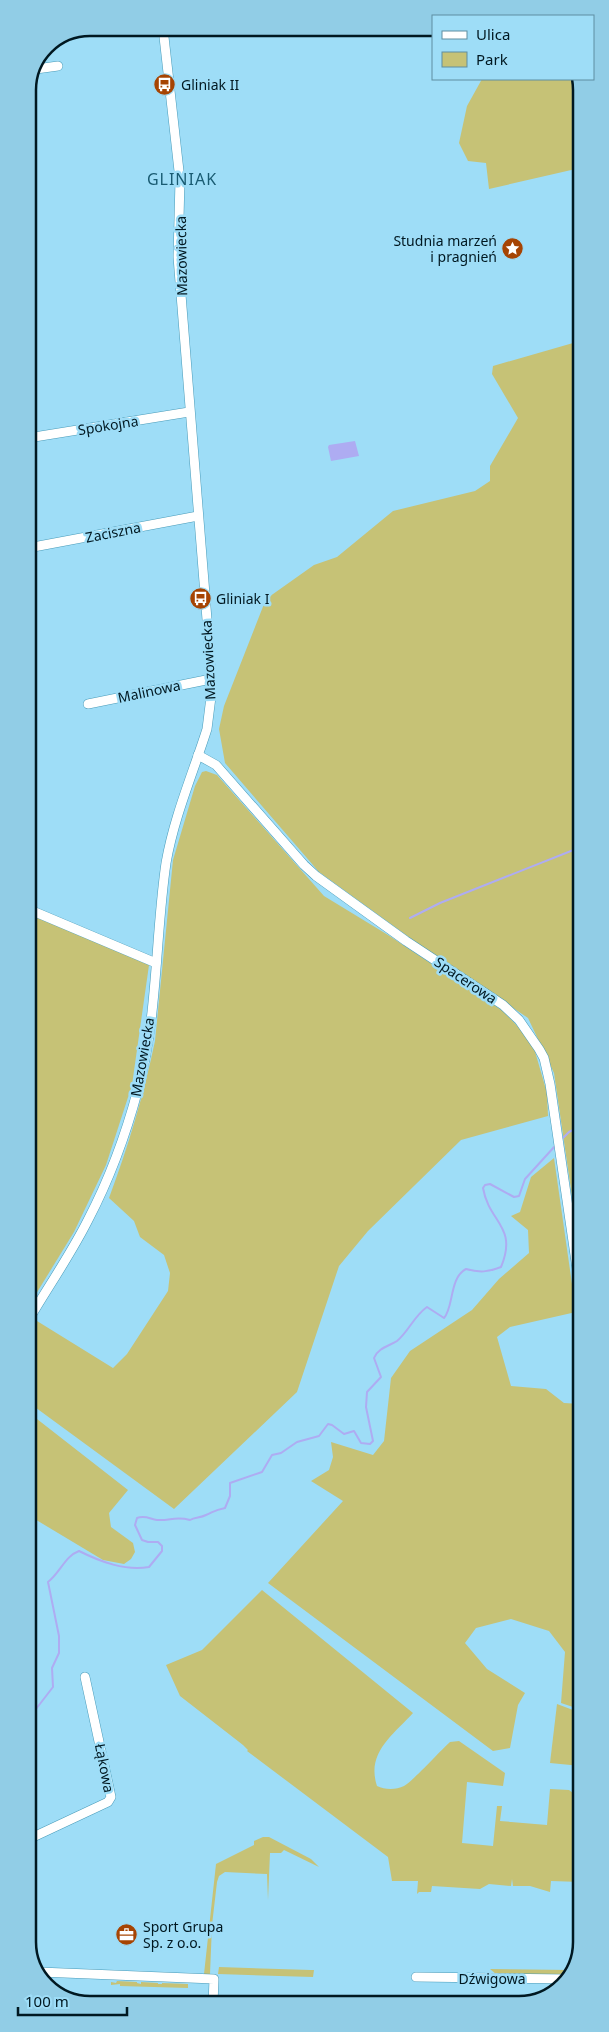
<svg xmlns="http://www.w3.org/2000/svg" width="609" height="2032" viewBox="0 0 609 2032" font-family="'Noto Sans',sans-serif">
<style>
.green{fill:#c6c276}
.water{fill:#aeacf2}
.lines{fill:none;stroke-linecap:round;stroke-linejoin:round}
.stream{stroke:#aeacf2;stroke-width:2}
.minor-casing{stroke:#489bb9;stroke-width:10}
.minor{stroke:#fff;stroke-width:9}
.labels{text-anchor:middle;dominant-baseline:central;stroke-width:5;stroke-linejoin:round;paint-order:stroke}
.poi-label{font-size:14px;fill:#001821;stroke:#9eddf7;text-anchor:start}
.street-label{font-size:14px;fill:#001821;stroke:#9eddf7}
.quarter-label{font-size:16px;letter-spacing:1px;fill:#195b72;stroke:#9eddf7}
.rim{fill:none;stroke:#001821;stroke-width:2.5}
</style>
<rect width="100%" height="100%" fill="#9eddf7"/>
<g class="green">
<path d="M482,79H580V168L489,189L486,163L468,161L459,143L467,106Z"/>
<path d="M580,341L581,1258L554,1073L528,1018L417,943L319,872L225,763L219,729L224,706L266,599L314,565L337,557L393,511L475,491L490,481V466L518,418L492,374L493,366Z"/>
<path d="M206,771L217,775L324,896L388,935L503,1011L522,1031L534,1048L547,1093L548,1116L461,1140L368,1231L339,1266L297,1392L174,1509L28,1402V1335L37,1321L113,1368L127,1354L168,1291L170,1273L164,1255L140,1237L134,1221L109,1198C128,1147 144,1094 155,1041L173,860L195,786L202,772Z"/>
<path d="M28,913L149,965L132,1085L106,1165L74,1232L28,1307Z"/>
<path d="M554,1158L576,1312L510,1327L497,1337L511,1386L546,1389L564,1403L581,1404V1561L575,1577L573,1596L577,1603H581V1699H579L576,1708L561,1703L565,1652L549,1631L511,1619L476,1628L465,1643L487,1669L525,1693L518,1705L510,1748L493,1751L268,1583L343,1501L311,1481L329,1470L333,1457L331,1442L373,1455L384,1441L391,1378L410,1351L472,1310L499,1279L529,1253L528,1230L511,1216L520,1212L531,1177Z"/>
<path d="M28,1412L128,1490L109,1513L111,1527L133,1543L135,1552L131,1559L124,1564L103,1560L28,1515Z"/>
<path d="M262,1590L413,1713C393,1735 366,1753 377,1786C385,1790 396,1790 404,1786C413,1781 440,1751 450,1742L459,1741L505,1773L503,1786L467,1782L462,1843L493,1846L497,1806H502L500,1821L547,1825L550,1789L569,1790L581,1799V1882L551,1881L550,1892L530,1886H513L512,1879L511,1886L489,1884L480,1889L432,1886L431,1892H419L417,1894L418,1881H392L388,1857L247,1751L248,1750L243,1745L180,1696L166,1665L202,1650Z"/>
<path d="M557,1704L581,1713V1766L550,1763Z"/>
<path d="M263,1837H269L311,1859L319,1867L284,1850L281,1853H270L268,1900L267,1874L225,1872L219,1876L217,1882L212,1925L210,1974H204L216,1864L254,1845V1841Z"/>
<path d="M219,1967L311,1970H314L313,1977L218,1974Z"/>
<path d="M490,1969L571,1970L569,1975L496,1974Z"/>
<path d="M117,1981L137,1982V1983L141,1984V1982L158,1983V1984H162V1983L188,1984V1988L120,1986V1984L111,1985V1982L116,1983Z"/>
</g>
<path class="water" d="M355,441L359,456L331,461L328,447L329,445Z"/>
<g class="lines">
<g class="stream">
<path d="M410,918L440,903L581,847"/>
<path d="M562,1139L569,1132L581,1126"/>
<path d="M29,1714L36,1709L53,1687L52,1668L59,1653V1636L48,1582C60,1573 65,1556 79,1551C101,1562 125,1571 149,1567L162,1551V1546L158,1542H148L142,1540L135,1525L137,1518C145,1515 150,1519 157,1520C170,1521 175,1516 190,1520C195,1517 200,1518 206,1515C215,1511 215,1510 225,1508L230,1496V1483L262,1472L272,1455L281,1453L297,1442L319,1436L328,1424L332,1425L344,1434L354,1431L361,1443L370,1444L373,1441L366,1407L367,1392L381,1377L374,1358C378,1348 389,1346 397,1341C409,1331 414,1316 427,1307L444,1318C454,1307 449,1278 466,1269C480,1273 488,1272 501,1267C518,1226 489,1223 483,1188L485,1185L490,1184L514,1197L519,1196L525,1179L555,1146"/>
</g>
<defs>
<g id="minor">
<path d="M36,69L58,66"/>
<path d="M28,438L189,412"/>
<path d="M28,548L198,516"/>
<path d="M88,704L211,679"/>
<path d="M198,755L216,765L304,865L316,876L406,941L503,1005L519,1020L539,1049L544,1058L550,1084L581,1296"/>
<path d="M28,909L156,963"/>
<path d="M28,1321C48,1287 71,1254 88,1220C110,1178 126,1134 138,1089C158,1016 155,938 166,863C174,817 193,773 207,729L211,697L210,657L178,257L180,180L163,28"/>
<path d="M29,1839L108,1802L111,1797L85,1677"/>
<path d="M39,1972L214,1979L213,2004"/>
<path d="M416,1977L568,1979"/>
</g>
</defs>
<use href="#minor" class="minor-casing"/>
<use href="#minor" class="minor"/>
</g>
<defs>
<symbol id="bus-disc" viewBox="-11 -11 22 22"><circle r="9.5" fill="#a64403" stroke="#9eddf7"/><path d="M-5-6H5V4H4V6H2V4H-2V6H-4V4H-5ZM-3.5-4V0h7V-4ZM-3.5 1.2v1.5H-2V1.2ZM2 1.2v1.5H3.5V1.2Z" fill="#fff"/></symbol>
<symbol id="sight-disc" viewBox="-11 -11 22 22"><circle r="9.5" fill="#a64403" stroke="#9eddf7"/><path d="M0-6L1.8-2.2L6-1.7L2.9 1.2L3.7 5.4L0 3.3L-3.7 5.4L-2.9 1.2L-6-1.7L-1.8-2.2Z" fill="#fff"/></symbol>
<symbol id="office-disc" viewBox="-11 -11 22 22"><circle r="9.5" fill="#a64403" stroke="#9eddf7"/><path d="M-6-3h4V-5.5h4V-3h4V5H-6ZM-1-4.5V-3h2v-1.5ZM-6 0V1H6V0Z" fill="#fff"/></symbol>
</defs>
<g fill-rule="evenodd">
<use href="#bus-disc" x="152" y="72" width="25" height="25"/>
<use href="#sight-disc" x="500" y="236" width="25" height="25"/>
<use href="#bus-disc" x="188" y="586" width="25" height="25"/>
<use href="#office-disc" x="114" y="1922" width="25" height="25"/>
</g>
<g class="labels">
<g class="poi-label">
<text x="181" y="84">Gliniak II</text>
<text x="497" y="240" text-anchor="end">Studnia marzeń<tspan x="497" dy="16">i pragnień</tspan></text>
<text x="216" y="598">Gliniak I</text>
<text x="143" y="1926">Sport Grupa<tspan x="143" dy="16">Sp. z o.o.</tspan></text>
</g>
<g class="street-label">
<text transform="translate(181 256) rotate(-91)">Mazowiecka</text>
<text transform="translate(108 425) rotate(-9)">Spokojna</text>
<text transform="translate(113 532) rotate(-11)">Zaciszna</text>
<text transform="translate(208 660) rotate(-93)">Mazowiecka</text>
<text transform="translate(149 691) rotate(-12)">Malinowa</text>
<text transform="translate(466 980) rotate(34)">Spacerowa</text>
<text transform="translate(142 1057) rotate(-80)">Mazowiecka</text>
<text transform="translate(105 1768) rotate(79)">Łąkowa</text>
<text x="492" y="1978">Dźwigowa</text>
</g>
<g class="quarter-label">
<text x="182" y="179">GLINIAK</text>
</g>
</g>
<path d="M0 0H609V2032H0ZM90 36H519A54 54 0 0 1 573 90V1942A54 54 0 0 1 519 1996H90A54 54 0 0 1 36 1942V90A54 54 0 0 1 90 36Z" fill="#91cde6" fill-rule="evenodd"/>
<path class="rim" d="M90 36H519A54 54 0 0 1 573 90V1942A54 54 0 0 1 519 1996H90A54 54 0 0 1 36 1942V90A54 54 0 0 1 90 36Z"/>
<rect x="432" y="15" width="162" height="65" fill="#9eddf7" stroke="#5f8ea1"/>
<rect x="442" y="31" width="25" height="8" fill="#ffffff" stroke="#5f8ea1"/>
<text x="476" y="40" font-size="15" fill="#001821">Ulica</text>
<rect x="442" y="52" width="25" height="15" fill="#c6c276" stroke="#5f8ea1"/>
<text x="476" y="65" font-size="15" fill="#001821">Park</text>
<path d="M18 2007v8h109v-8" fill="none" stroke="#001821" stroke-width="2.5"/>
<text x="25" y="2007" font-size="15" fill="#001821" stroke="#9eddf7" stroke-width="4" paint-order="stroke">100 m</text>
</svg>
